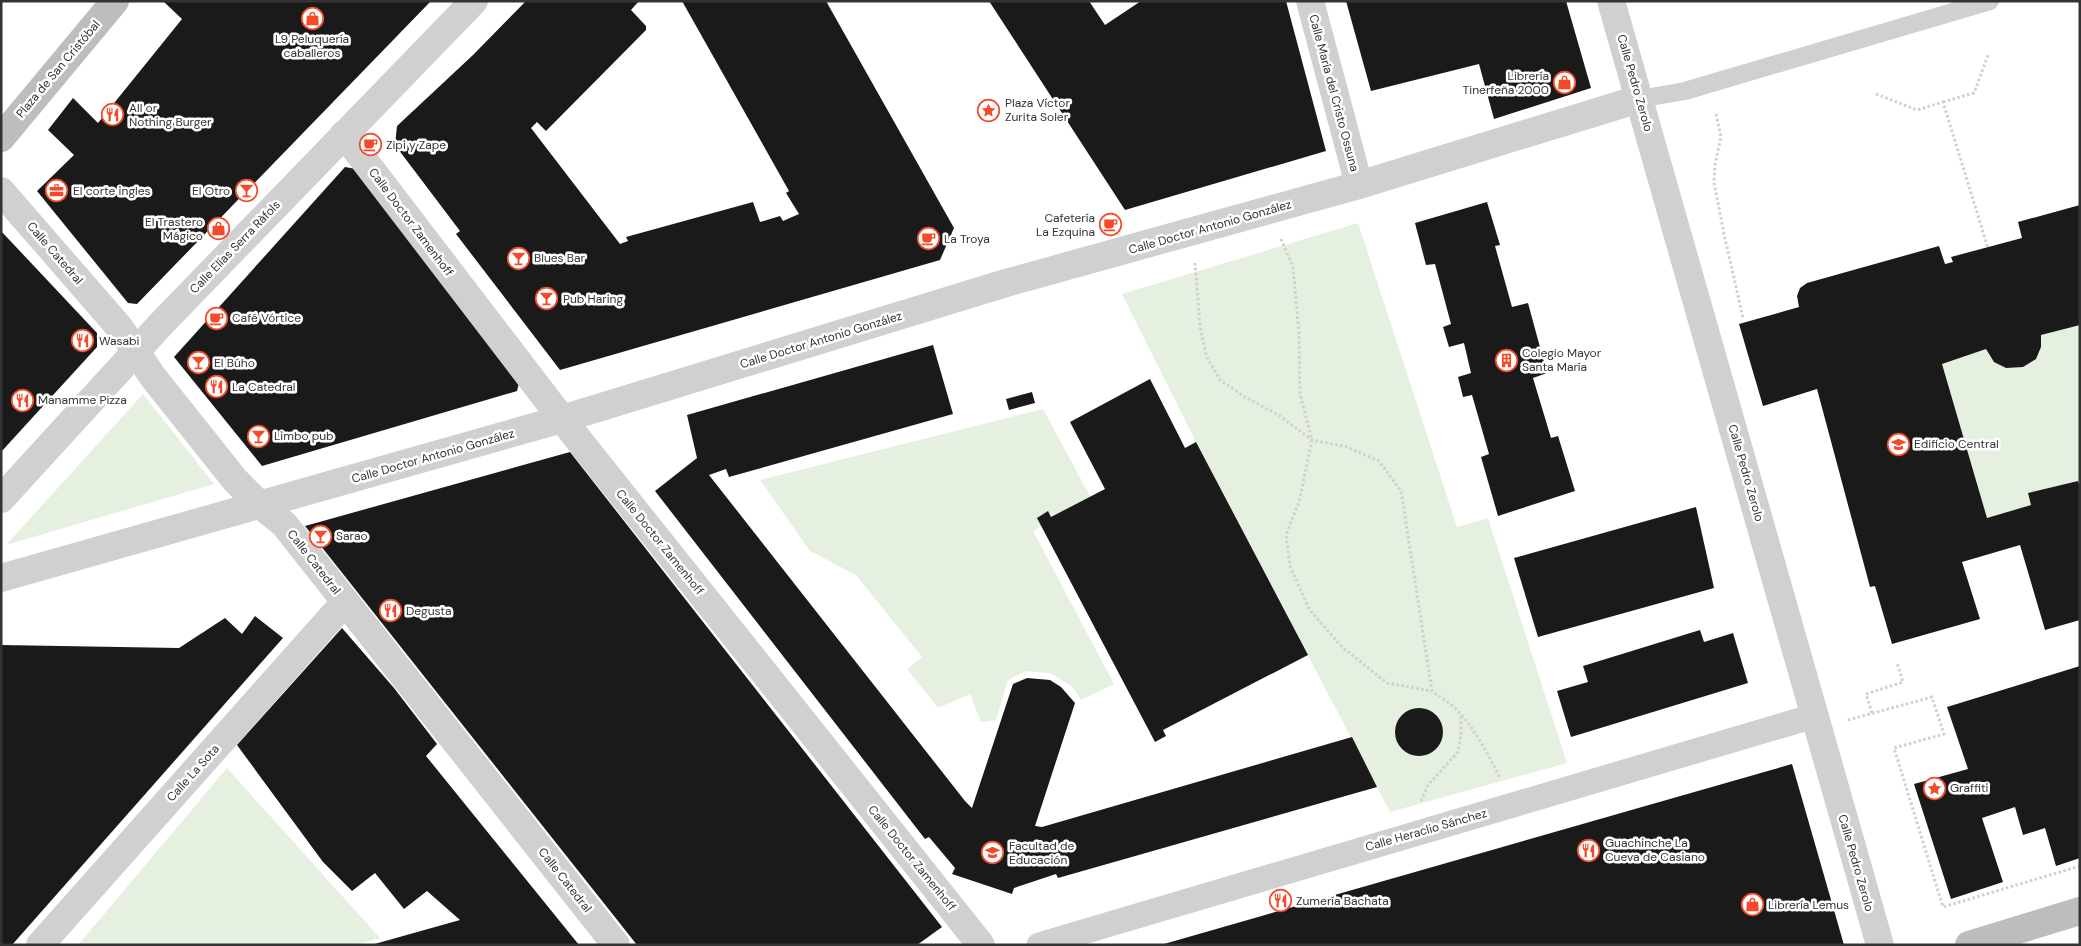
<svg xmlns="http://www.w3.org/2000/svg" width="2081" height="946" viewBox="0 0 2081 946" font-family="'DM Sans',sans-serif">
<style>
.green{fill:#e5f0e0}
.building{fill:#1a1a1a}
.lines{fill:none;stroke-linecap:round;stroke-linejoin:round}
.path{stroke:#d0d0d0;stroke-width:3;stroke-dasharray:2.5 2.5;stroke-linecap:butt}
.service{stroke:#d0d0d0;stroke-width:18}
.pedestrian{stroke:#d0d0d0;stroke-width:25}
.minor{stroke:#d0d0d0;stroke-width:28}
.secondary{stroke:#bdbdbd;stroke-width:28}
.labels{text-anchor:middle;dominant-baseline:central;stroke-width:5;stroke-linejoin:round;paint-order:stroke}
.poi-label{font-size:12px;fill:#333;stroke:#fff;text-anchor:start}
.street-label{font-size:12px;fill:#333;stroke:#fff}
</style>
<rect width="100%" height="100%" fill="#fff"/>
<g class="green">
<path d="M1358,223L1457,527L1488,518L1567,763L1390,812L1196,442L1122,294Z"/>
<path d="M2080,325V487L2078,481L2028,493L2031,505L1987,518L1942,364L1986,349Z"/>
<path d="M143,394L214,484L6,545Z"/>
<path d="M1043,409L1091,498L1033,531L1114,684L1081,700L1072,686L1050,673L1026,671L1008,680L996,720L981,722L970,694L938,708L907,669L922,657L856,575L810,551L760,480Z"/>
<path d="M227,768L380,938L354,945H78Z"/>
</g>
<g class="building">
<path d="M163,1H431L137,304L128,303L37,191L74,155L48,130L73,98L98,123L182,19Z"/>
<path d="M526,1H639L631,10L646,26V30L546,131L537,122L531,128L620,244L628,241L626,237L753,202L760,222L780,216L783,221L799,214L786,193L789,191L682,1H826L954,228L940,260L560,370L456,234L460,231L395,145L397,126L473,55Z"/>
<path d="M989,1H1089L1105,25L1141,1H1286L1326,151L1125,210Z"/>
<path d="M1346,1H1566L1591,88L1494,119L1479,64L1371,91Z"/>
<path d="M345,167L356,169L519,383L517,391L262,466L174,357Z"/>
<path d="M1487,202L1500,245L1495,246L1512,307L1528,303L1547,373L1533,378L1551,438L1558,436L1575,491L1498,516L1481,457L1489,454L1472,395L1463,397L1458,377L1471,373L1464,343L1449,347L1443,327L1451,324L1435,264L1426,265L1415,223Z"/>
<path d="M2080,205V325L2041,335V347L2036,359L2023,367L2006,368L1994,362L1986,349L1942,364L1987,518L2031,505L2028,493L2078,481L2080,487V620L2045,630L2020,545L1962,562L1980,619L1892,644L1875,586L1870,587L1817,389L1763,406L1739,324L1799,307L1797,296L1800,288L1807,283L1939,246L1945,264L1953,262L1951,257L2022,238L2018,222Z"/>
<path d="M1,231L97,333V347L1,452Z"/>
<path d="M933,345L953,414L729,477L726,469L709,475L965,801L972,808L1013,684L1027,678L1050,680L1061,687L1075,703L1035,826L1042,827L1352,737L1377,787L1058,878L1056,874L1014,888L1012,894L952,874L955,868L929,837L925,839L655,491L697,458L687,415Z"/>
<path d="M1150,379L1185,448L1196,442L1308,655L1163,730L1166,736L1155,742L1037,518L1048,511L1051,517L1105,489L1070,422Z"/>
<path d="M1032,392L1035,403L1009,410L1006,399Z"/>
<path d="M570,452L942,927L917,945H637L305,526Z"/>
<path d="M1696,507L1714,588L1538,637L1514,558Z"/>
<path d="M255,616L283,638L12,945H1V645L179,648L225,618L242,634Z"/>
<path d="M342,628L394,688L437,744L426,756L579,945H371L460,920L427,891L404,909L375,873L352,891L323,862L237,745Z"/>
<path d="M1700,630L1704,642L1733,633L1748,683L1571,737L1557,691L1588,682L1583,666Z"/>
<path d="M2080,666V858L2056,866L2045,828L2023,835L2015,807L1982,818L2003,882L1951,899L1914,784L1968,769L1947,707Z"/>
<circle cx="1419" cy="732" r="24"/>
<path d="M1792,764L1844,945H1164V944Z"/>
</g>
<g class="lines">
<g class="path">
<path d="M1876,94L1917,110L1943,102L1988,248"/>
<path d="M1943,102L1974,93L1988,55"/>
<path d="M1716,114L1721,137L1715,164L1714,182L1724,234L1743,318"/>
<path d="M1281,239L1293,267L1299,333L1300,394L1312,440L1299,502L1286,535L1290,566L1309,609L1342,647L1387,683L1432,691"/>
<path d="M1195,263L1200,326L1206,355L1220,380L1245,397L1280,416L1312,440L1347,447L1379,461L1401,491L1432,691C1440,697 1448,702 1455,708C1474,727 1488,754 1500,778"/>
<path d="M1872,713L1866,694L1903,682L1897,663"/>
<path d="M1848,720L1932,697L1944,734L1894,748L1943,907L2080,866"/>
<path d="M1421,801L1428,785L1458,752L1461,736V716"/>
</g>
<path class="service" d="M1639,99L1685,91L1990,1"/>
<path class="pedestrian" d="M1039,945L1814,716"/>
<g class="minor">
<path d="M1310,1L1359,185"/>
<path d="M1611,1L1880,945"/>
<path d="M344,134L562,419L981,945"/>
<path d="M1,191L120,328L153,377L235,480L260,505L284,524L616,945"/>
<path d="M1,499L161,324L474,1"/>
<path d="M1,578L562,419L1006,283L1359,185L1639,99"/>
<path d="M40,945L345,602"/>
</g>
<g class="secondary">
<path d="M1,138L115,1"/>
<path d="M1969,945L2080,911"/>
</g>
</g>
<defs>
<symbol id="shop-ring" viewBox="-11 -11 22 22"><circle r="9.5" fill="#fff" stroke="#f44a2a" stroke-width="1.5"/><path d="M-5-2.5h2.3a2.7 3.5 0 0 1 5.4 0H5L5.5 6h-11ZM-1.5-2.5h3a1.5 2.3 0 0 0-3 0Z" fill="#f44a2a"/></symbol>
<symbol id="sight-ring" viewBox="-11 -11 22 22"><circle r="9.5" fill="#fff" stroke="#f44a2a" stroke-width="1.5"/><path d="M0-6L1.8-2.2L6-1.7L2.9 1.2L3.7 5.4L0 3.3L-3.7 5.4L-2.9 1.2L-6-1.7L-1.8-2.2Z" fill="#f44a2a"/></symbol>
<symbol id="restaurant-ring" viewBox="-11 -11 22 22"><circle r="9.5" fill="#fff" stroke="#f44a2a" stroke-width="1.5"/><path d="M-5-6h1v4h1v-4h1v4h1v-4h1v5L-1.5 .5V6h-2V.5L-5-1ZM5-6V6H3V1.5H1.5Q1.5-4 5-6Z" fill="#f44a2a"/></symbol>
<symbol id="cafe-ring" viewBox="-11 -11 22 22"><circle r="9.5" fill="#fff" stroke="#f44a2a" stroke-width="1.5"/><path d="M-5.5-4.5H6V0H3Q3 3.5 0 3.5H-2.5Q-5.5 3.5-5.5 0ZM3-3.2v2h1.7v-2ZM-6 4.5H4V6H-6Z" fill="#f44a2a"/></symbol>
<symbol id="office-ring" viewBox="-11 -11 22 22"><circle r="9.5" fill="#fff" stroke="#f44a2a" stroke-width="1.5"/><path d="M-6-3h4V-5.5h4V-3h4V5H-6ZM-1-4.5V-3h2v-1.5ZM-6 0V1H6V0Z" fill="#f44a2a"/></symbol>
<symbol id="bar-ring" viewBox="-11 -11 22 22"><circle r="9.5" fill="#fff" stroke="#f44a2a" stroke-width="1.5"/><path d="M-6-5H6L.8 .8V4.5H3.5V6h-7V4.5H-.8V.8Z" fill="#f44a2a"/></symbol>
<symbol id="building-ring" viewBox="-11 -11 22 22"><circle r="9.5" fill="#fff" stroke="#f44a2a" stroke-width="1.5"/><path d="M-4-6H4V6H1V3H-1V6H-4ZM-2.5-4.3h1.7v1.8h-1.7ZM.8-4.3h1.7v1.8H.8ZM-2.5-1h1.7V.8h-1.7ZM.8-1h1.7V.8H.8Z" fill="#f44a2a"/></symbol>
<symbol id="university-ring" viewBox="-11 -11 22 22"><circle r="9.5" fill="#fff" stroke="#f44a2a" stroke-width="1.5"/><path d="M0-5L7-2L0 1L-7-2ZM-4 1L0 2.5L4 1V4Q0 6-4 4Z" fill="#f44a2a"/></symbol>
</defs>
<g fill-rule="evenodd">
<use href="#shop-ring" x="300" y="6" width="25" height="25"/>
<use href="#shop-ring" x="1552" y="70" width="25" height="25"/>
<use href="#sight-ring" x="976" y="98" width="25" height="25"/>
<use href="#restaurant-ring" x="100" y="102" width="25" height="25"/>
<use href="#cafe-ring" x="358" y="132" width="25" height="25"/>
<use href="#office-ring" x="44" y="178" width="25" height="25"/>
<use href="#bar-ring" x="234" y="178" width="25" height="25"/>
<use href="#cafe-ring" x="1098" y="212" width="25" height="25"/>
<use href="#shop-ring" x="206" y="216" width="25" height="25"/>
<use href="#cafe-ring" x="916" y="226" width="25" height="25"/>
<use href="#bar-ring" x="506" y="246" width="25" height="25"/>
<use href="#bar-ring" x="534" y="286" width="25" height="25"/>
<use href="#cafe-ring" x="204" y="306" width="25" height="25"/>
<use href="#restaurant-ring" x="70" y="328" width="25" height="25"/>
<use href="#building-ring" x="1494" y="348" width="25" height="25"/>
<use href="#bar-ring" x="186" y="350" width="25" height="25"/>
<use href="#restaurant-ring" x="204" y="374" width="25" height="25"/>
<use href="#restaurant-ring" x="10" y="388" width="25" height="25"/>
<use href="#bar-ring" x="246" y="424" width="25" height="25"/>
<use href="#university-ring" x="1886" y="432" width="25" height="25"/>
<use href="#bar-ring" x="308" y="524" width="25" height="25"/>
<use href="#restaurant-ring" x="378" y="598" width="25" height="25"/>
<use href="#sight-ring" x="1922" y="776" width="25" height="25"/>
<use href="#restaurant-ring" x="1576" y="838" width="25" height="25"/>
<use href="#university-ring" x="980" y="840" width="25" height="25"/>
<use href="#restaurant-ring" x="1268" y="888" width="25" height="25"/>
<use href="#shop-ring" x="1740" y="892" width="25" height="25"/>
</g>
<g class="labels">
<g class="poi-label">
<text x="312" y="39" text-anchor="middle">L9 Peluquería<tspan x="312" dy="14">caballeros</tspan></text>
<text x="1549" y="76" text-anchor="end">Librería<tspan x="1549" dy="14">Tinerfeña 2000</tspan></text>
<text x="1005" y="103">Plaza Víctor<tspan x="1005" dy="14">Zurita Soler</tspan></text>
<text x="129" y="108">All or<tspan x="129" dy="14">Nothing Burger</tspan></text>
<text x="386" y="145">Zipi y Zape</text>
<text x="73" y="191">El corte ingles</text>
<text x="230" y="191" text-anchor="end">El Otro</text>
<text x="1095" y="218" text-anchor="end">Cafetería<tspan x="1095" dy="14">La Ezquina</tspan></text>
<text x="203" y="222" text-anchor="end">El Trastero<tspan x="203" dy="14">Mágico</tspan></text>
<text x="944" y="239">La Troya</text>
<text x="534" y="258">Blues Bar</text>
<text x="563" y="299">Pub Haring</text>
<text x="232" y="318">Café Vórtice</text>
<text x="99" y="341">Wasabi</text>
<text x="1522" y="353">Colegio Mayor<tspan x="1522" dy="14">Santa María</tspan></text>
<text x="214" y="363">El Búho</text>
<text x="232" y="387">La Catedral</text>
<text x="38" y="400">Manamme Pizza</text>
<text x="274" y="436">Limbo pub</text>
<text x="1914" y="444">Edificio Central</text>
<text x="336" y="536">Sarao</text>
<text x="406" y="611">Degusta</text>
<text x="1950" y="788">Graffiti</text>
<text x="1605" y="843">Guachinche La<tspan x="1605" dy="14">Cueva de Casiano</tspan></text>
<text x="1009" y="846">Facultad de<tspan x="1009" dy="14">Educación</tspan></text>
<text x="1296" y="901">Zumería Bachata</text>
<text x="1768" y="905">Librería Lemus</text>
</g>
<g class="street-label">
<text transform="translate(58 69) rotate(-50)">Plaza de San Cristóbal</text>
<text transform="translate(1635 83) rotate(74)">Calle Pedro Zerolo</text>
<text transform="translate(1334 93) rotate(75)">Calle María del Cristo Ossuna</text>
<text transform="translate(411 222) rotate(53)">Calle Doctor Zamenhoff</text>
<text transform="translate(1210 227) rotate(-16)">Calle Doctor Antonio González</text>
<text transform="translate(235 247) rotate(-46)">Calle Elías Serra Ràfols</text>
<text transform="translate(55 253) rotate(49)">Calle Catedral</text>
<text transform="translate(821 340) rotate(-17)">Calle Doctor Antonio González</text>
<text transform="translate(433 456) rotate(-16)">Calle Doctor Antonio González</text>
<text transform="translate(1746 473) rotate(74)">Calle Pedro Zerolo</text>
<text transform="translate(660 542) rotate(51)">Calle Doctor Zamenhoff</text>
<text transform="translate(314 562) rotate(52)">Calle Catedral</text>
<text transform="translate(193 773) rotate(-48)">Calle La Sota</text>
<text transform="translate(1426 830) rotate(-16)">Calle Heraclio Sánchez</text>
<text transform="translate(912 858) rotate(51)">Calle Doctor Zamenhoff</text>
<text transform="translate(1856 863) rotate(74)">Calle Pedro Zerolo</text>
<text transform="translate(565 880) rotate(52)">Calle Catedral</text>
</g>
</g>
<rect width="2081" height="946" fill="none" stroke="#333333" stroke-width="5"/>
</svg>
